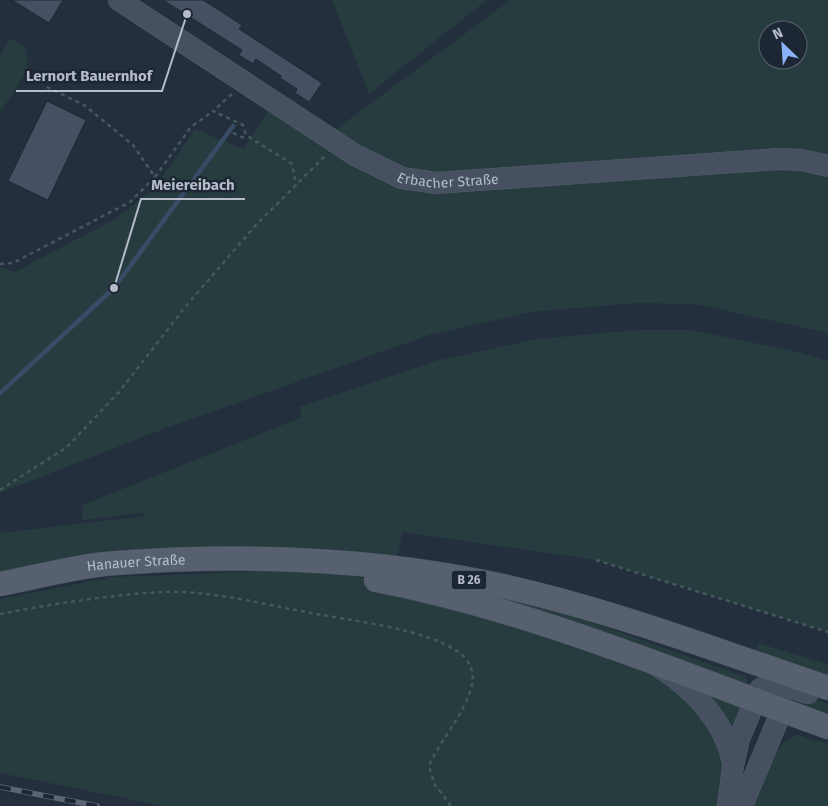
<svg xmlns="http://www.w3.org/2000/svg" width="828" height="806" viewBox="0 0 828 806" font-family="'Fira Sans',sans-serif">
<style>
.green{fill:#263c3f;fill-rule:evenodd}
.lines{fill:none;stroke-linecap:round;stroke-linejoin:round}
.stream{stroke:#394c67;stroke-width:4.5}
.building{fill:#455162;stroke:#1f2835}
.secondary-casing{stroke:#565f6c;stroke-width:22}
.primary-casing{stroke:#414a57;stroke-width:25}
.path{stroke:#44595c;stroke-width:2.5;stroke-dasharray:4 4;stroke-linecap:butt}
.secondary{stroke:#465061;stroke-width:21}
.primary{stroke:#56606e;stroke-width:24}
.rail-casing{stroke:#5a6575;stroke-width:5.5}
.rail{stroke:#1d2633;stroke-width:4;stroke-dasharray:11;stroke-linecap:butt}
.labels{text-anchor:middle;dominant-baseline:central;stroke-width:5;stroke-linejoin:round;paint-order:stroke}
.shield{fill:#1d2633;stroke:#878f9c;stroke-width:1}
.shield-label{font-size:12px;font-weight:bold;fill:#b4bcc9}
.street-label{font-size:14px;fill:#b4bcc9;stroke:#1d2633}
.leader{fill:none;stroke:#b4bcc9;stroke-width:2}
.callout-dot{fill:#b4bcc9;stroke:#1d2633;stroke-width:2}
.callout-label{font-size:15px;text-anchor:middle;font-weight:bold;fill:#b4bcc9;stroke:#1d2633;stroke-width:5;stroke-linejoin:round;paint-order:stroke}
</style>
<rect width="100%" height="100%" fill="#242f3e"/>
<g class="green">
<path d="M332,0H487L369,94Z"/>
<path d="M510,0H828V333L695,304L636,303L532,312L429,335L166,428L0,493V267L15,272L117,218L156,187L195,129L243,149L270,109L319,142ZM768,30H798V60H768Z"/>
<path d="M11,38L25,47L28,66L18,86L0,112V55Z"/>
<path d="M637,330H692L802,353L828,361V632L596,560L403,532L395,563L0,575V533L145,516V513L82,520V505L302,417L299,407L436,361L536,339Z"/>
<path d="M274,561L383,582L551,627L668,682L697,708L724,753L718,806H163L0,773V599L113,577L256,572Z"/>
<path d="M384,573L557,610L746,677L749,683L747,685Z"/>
<path d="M758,643L828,664V681L753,656Z"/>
<path d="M699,688L745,705L733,733Z"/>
<path d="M801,695L828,704V714L796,703L795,700Z"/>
<path d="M798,735L828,744V806H753C767,784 769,742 798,735Z"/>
</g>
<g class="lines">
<path class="stream" d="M0,393L114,288L233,126"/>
</g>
<g class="building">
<path d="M12,0H63L49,23Z"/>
<path d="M163,0H203L242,25L239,29L322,83L309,102L295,93L297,89L280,78L281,76L256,59L253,64L239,55L242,50Z"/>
<path d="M47,101L86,120L48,200L8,181Z"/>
</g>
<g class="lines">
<defs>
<g id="secondary">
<path id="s1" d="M119,0L355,155L402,178L436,183L779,159L801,160L828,166"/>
<path d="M659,667C693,688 726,723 733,763"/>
<path d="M728,806L733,766L739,739L760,689L773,683L808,693"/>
<path d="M742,806L782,710"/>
</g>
<g id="primary">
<path d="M376,580C532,610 679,673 828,727"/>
<path id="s2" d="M0,584C38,577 79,565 117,563C255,553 398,559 532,593C633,618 730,655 828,688"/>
</g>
</defs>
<use href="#secondary" class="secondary-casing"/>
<use href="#primary" class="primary-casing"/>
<g class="path">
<path d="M232,94L213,111L243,125L246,135L292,164L296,185"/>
<path d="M233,133L244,138L246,135"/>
<path d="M155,177L191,127L213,111"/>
<path d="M0,264L13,263L130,202L155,177L133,145L84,105L43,85"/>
<path d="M0,490L67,447L119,392L186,306L255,226L325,156"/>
<path d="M596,560L828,632"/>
<path d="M0,614C52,604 108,595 161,592C211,590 262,604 311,613C349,620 405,627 440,642C453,648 468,655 472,671C478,699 439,740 429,766L435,785L451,806"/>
</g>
<use href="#secondary" class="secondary"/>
<use href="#primary" class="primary"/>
<defs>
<path id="rail" d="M0,787L97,806"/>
</defs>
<use href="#rail" class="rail-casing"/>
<use href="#rail" class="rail"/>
</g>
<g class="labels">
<rect class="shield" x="451.5" y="570.5" width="35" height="19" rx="4"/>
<g class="shield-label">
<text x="469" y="580">B 26</text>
</g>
<g class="street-label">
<text stroke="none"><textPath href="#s1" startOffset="381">Erbacher Straße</textPath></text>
<text stroke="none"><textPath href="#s2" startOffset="138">Hanauer Straße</textPath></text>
</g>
</g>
<path class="leader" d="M187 14L162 91H16M114 288L141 199H245"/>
<g class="callout-dot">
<circle cx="187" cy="14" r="5"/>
<circle cx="114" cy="288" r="5"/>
</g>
<g class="callout-label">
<text x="89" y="81">Lernort Bauernhof</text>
<text x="193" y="190">Meiereibach</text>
</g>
<g transform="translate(783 45) rotate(335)"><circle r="24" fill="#1d2633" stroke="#59626f"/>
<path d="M0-4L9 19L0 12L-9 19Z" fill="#8ab4f8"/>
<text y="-8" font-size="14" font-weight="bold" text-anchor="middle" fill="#b4bcc9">N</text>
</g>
</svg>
